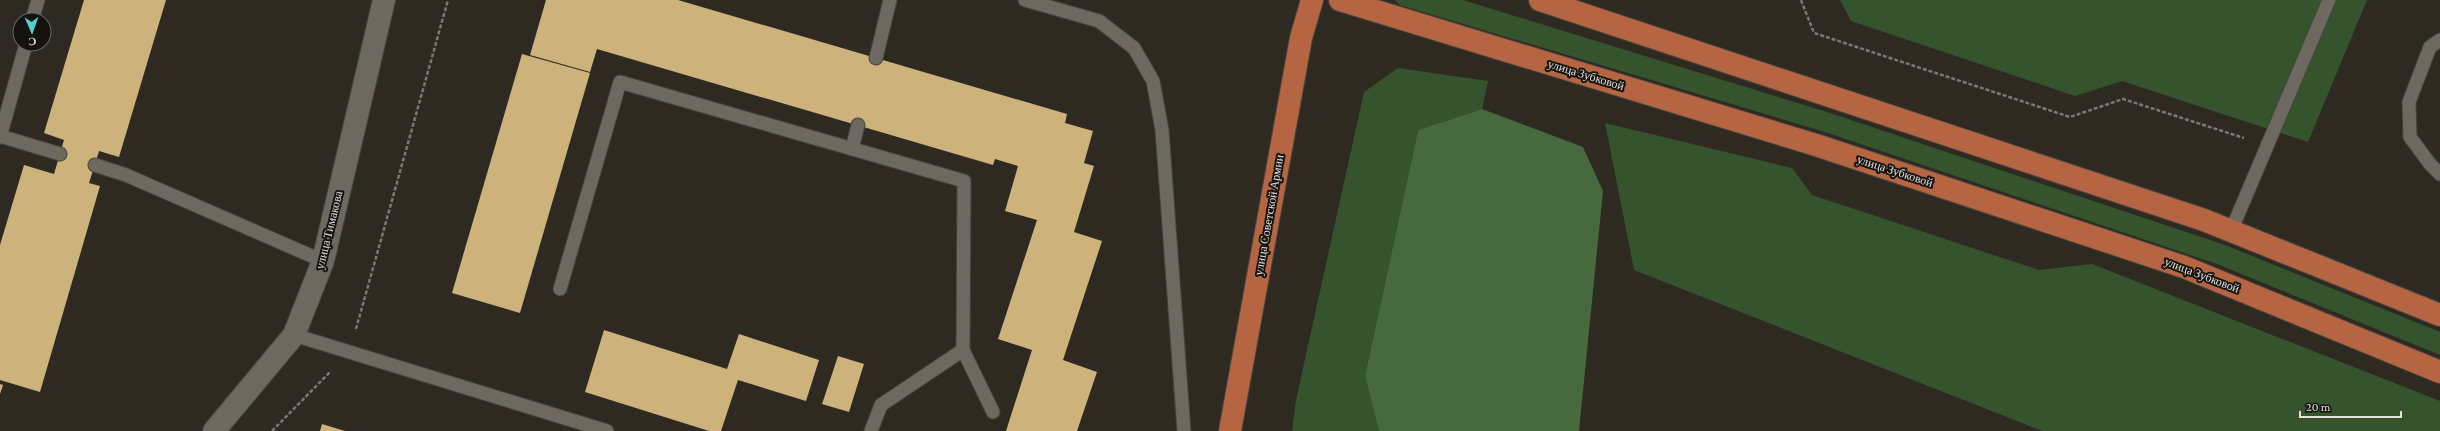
<svg xmlns="http://www.w3.org/2000/svg" width="2440" height="431" viewBox="0 0 2440 431" font-family="'Crimson Pro',serif">
<style>
.green{fill:#35532d}
.forest{fill:#46693e}
.building{fill:#cdb27b}
.lines{fill:none;stroke-linecap:round;stroke-linejoin:round}
.service-casing{stroke:#48453e;stroke-width:15}
.tertiary-casing{stroke:#48453e;stroke-width:24}
.primary-casing{stroke:#48453e;stroke-width:24}
.path{stroke:#7c7871;stroke-width:2.5;stroke-dasharray:4 2;stroke-linecap:butt}
.service{stroke:#6e6960;stroke-width:13}
.tertiary{stroke:#6e6960;stroke-width:22}
.primary{stroke:#b56541;stroke-width:22}
.labels{text-anchor:middle;dominant-baseline:central;stroke-width:4;stroke-linejoin:round;paint-order:stroke}
.street-label{font-size:12px;fill:#e5e2dd;stroke:#14130f}
</style>
<rect width="100%" height="100%" fill="#2e2a22"/>
<g class="green">
<path d="M1395,0H1463L1830,113L2225,245L2440,332V355L2217,264L1825,132L1400,5Z"/>
<path d="M1840,0H2367L2308,142L2122,81L2075,96L1851,21Z"/>
<path d="M1398,68L1488,81L1482,109L1418,130L1365,376L1379,431H1292L1296,400L1364,92Z"/>
<path d="M1605,123L1792,168L1812,195L2039,270L2092,264L2440,401V431H2042L1634,270Z"/>
</g>
<path class="forest" d="M1482,109L1583,147L1603,191L1579,431H1379L1365,376L1418,130Z"/>
<g class="building">
<path d="M84,0H166L119,157L99,151L89,183L100,186L40,392L0,380V245L24,165L54,174L64,140L44,133Z"/>
<path d="M546,0H678L1067,114L1065,123L1093,131L1084,163L1094,166L1074,232L1102,241L1063,360L1097,372L1077,431H1006L1032,350L998,339L1037,220L1005,211L1018,166L995,159L993,165L597,49L590,72L530,55Z"/>
<path d="M522,54L590,73L520,313L452,293Z"/>
<path d="M604,330L727,369L739,334L819,360L806,401L738,380L721,431H709L585,392Z"/>
<path d="M838,356L864,364L849,412L822,404Z"/>
<path d="M0,384L3,385L0,394Z"/>
<path d="M322,424L345,431H320Z"/>
</g>
<g class="lines">
<defs>
<g id="service">
<path d="M1025,0L1099,21L1134,48L1153,81L1162,130L1184,431"/>
<path d="M32,20L38,0"/>
<path d="M2440,40L2430,47L2409,102L2410,137L2430,164L2440,174"/>
<path d="M876,58L890,0"/>
<path d="M0,136L60,154"/>
<path d="M0,137L26,44"/>
<path d="M852,149L858,125"/>
<path d="M95,165L126,175L323,261"/>
<path d="M2231,231L2329,0"/>
<path d="M560,289L620,82L964,181L963,350L881,405L871,431"/>
<path d="M294,335L607,431"/>
<path d="M963,350L993,412"/>
</g>
<path id="tertiary" d="M214,431L294,335L323,261L384,0"/>
<g id="primary">
<path d="M1340,0L1816,145L2184,267L2440,372"/>
<path d="M1540,0L2204,220L2440,315"/>
<path d="M1230,431L1301,38L1312,0"/>
</g>
</defs>
<use href="#service" class="service-casing"/>
<use href="#tertiary" class="tertiary-casing"/>
<use href="#primary" class="primary-casing"/>
<g class="path">
<path d="M1801,0L1814,33L2070,117L2123,99L2244,138"/>
<path d="M356,329L448,0"/>
<path d="M272,431L331,371"/>
</g>
<use href="#service" class="service"/>
<use href="#tertiary" class="tertiary"/>
<use href="#primary" class="primary"/>
</g>
<g class="labels">
<g class="street-label">
<text transform="translate(1586 75) rotate(17)">улица Зубковой</text>
<text transform="translate(1895 171) rotate(18)">улица Зубковой</text>
<text transform="translate(1269 215) rotate(-80)">улица Советской Армии</text>
<text transform="translate(329 230) rotate(-76)">улица Тимакова</text>
<text transform="translate(2202 275) rotate(21)">улица Зубковой</text>
</g>
</g>
<g transform="translate(32 32) rotate(178)"><circle r="19" fill="#14130f" stroke="#686661"/>
<path d="M0-3L7 15L0 10L-7 15Z" fill="#52cdd0"/>
<text y="-6" font-size="11" font-weight="bold" text-anchor="middle" fill="#e5e2dd">С</text>
</g>
<path d="M2300 411v6h101v-6" fill="none" stroke="#e5e2dd" stroke-width="2"/>
<text x="2306" y="411" font-size="12" fill="#e5e2dd" stroke="#14130f" stroke-width="3" paint-order="stroke">20 m</text>
</svg>
